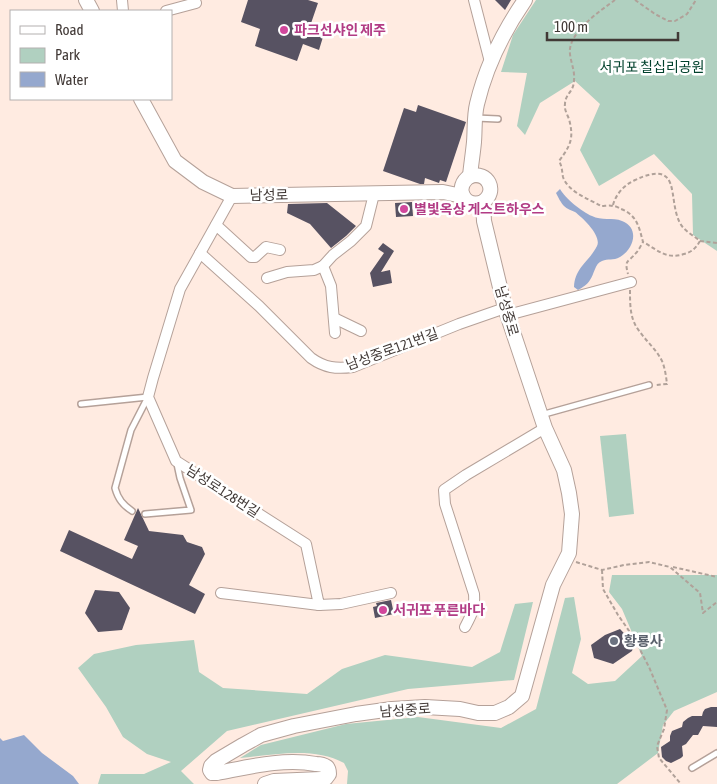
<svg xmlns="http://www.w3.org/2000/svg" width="717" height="784" viewBox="0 0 717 784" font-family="'Asap Condensed','Noto Sans KR',sans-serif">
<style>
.green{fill:#b0d0c0}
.water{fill:#95a8ce}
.building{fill:#575262}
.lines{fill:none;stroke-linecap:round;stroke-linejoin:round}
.lane-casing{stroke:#b5a199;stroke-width:8}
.street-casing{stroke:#b5a199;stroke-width:12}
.secondary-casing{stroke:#b5a199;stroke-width:16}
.path{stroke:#b0a199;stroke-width:2;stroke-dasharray:4 2.5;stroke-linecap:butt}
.lane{stroke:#fff;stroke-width:5}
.street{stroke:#fff;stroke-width:10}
.secondary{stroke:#fff;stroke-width:14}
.hotel-dot{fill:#d1479c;stroke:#fff;stroke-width:2}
.worship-dot{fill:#6b7280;stroke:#fff;stroke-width:2}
.labels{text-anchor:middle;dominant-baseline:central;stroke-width:5;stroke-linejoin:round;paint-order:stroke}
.hotel-label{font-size:14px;font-weight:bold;fill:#b23c85;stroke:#fff;text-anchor:start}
.park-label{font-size:14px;fill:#00412c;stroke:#fff}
.street-label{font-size:14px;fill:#413936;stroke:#fff}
.worship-label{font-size:14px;font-weight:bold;fill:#5b616d;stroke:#fff;text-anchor:start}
</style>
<rect width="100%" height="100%" fill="#ffebe1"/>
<g class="green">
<path d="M536,0H717V251L693,235L692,194L654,154L599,186L580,150L600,104L575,81L540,103L525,135L517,126L527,73L501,72L513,35Z"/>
<path d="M626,434L634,514L609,517L600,436Z"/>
<path d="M612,575H717V692L674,711L663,725L658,753L617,784H347L348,771L344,763C314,746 273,755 240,758L261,745L346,724L418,717L501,728L536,709L565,598L574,597L581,639L572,673L588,684L615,681L642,656L622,609L609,592Z"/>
<path d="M533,602L514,680L408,689L227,731L181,771L194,784H98L101,774H144L171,762L147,754L123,737L106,707L78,668L94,654L136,645L194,640L199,672L223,688L307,694L342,669L385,655L472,667L500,652L515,604Z"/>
</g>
<g class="water">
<path d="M560,189C565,198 582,212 592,216C601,221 613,217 622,221C640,228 634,249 620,257C613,261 608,258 602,261C595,263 594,275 590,280C587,285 583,287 578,290L574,287C575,267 589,262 597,246C602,236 583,218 575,212C571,210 567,209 564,206C561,203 558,197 556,193Z"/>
<path d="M24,735L42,753L73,776L79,784H0V738L3,741Z"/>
</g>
<g class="building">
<path d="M248,0H308L318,3L308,32L323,37L319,50L303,44L297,61L255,46L260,29L241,22Z"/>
<path d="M495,0H511L505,10Z"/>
<path d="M418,105L466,122L446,182L440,180L439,183L425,178L424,184H420L383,171L404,108L416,112Z"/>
<path d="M412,202L413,216L396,217L395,203Z"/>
<path d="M327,203L356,226L346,236L331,248L310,224L287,213L288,204Z"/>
<path d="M383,243L394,251L381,272L390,270L392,283L373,287L370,273L384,253L378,249Z"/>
<path d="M138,508L149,531L183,535L187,542L202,547L205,554L189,585L205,594L195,614L60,551L69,530L132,559L138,546L124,540Z"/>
<path d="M95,590L119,592L130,608L122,630L98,632L85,613Z"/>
<path d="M391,600L394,614L375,618L373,607L377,606L376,603Z"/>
<path d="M620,629L634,644L632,651L613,664L594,658L591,645L605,635Z"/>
<path d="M711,707H717V727L703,726L698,735H693L686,744L682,746L683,756L681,758L671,763L666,761L662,757L661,747L670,741V736L672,731L682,727L683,722L688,718L692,716H702L703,712L705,709Z"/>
</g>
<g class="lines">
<defs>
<g id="lane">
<path d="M476,118L498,119"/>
<path d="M81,404L148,397"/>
<path d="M541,415L649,385"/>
<path d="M132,511C123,505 118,499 115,488L131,430L148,397"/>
<path d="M145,514L191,510L180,478L177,464"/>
<path d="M692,768L717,753"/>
</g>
<g id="street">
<path d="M122,0L123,11"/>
<path d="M474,0L490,62"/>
<path d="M166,11L196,3"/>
<path d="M232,196L180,289L153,378L148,397L176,461L306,544L319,605L341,604L391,593"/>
<path d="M216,225L251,257H255L266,247L280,250"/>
<path d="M200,253L259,306L311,358C325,368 336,369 353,367L459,324L505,308"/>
<path d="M323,266L331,286L335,333"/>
<path d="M267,278L287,272L314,270L323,266L333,255L351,241L366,226L374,194"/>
<path d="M508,315L631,282"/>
<path d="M334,318L361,331"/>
<path d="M221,593L319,605"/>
<path d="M465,627C472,614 475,609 474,594L445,504L444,490L466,475L545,428"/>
</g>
<g id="secondary">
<path d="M86,0L92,11"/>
<path d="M141,99L175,161L203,182L232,196L443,192L462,196"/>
<path d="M470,176C471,165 473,153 474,142C475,130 474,116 477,104C486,66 503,32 525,0"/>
<path d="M470,176C453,187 464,209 483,202"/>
<path d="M265,784L274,781L321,779L326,778L329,774C329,772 329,769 327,767C324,765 319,764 316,764C283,758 249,767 217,773H212L210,770L211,766L216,761L243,745L261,735L294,726L356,714L392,709L425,707L460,709L478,713H495L509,707L522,696L553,585L569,553L572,514L569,493L564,470L545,428L505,308L484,221L483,202C498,191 488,171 470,176"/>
</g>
</defs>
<use href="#lane" class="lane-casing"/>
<use href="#street" class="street-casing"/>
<use href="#secondary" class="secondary-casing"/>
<g class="path">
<path d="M615,0C600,11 567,33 570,54C571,63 575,71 574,80C574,92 565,94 565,104C564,109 567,114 569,119C574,138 571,145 559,161C562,166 562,171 563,177C568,192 589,199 601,206C605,206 610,205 613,206C616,206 619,208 621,209C637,215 639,227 643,242C641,245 639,250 636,253C628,263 624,259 628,274"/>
<path d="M635,0L655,14L668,21H675L687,14L696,0"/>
<path d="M613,205C616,194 624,185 635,180C683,158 667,199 680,223C684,231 693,235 700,241C696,248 692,252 684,254C666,260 658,250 643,242"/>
<path d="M700,241L717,243"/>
<path d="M630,290C630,306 630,320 640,332C647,342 656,349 662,361C665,368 666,376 667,384L656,385"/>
<path d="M576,562L602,570L624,565L649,562L670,567L700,593L703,613L717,602"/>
<path d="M673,567L717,577"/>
<path d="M602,570L603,589L618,615L634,638L649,667L667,710L664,729L657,746L659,758L681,784"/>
</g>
<use href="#lane" class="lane"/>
<use href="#street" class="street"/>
<use href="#secondary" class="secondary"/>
</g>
<g class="hotel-dot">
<circle cx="284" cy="30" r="5"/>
<circle cx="404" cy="209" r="5"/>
<circle cx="383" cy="610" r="5"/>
</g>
<circle class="worship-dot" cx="614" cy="641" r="5"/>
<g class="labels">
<g class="hotel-label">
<text x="294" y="30">파크선샤인 제주</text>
<text x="414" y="209">별빛옥상 게스트하우스</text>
<text x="393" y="610">서귀포 푸른바다</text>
</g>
<g class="park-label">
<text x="652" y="67">서귀포 칠십리공원</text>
</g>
<g class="street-label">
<text transform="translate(269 195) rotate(-1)">남성로</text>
<text transform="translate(507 311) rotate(74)">남성중로</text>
<text transform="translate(392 349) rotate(-20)">남성중로121번길</text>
<text transform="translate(223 491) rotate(33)">남성로128번길</text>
<text transform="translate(405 710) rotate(-4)">남성중로</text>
</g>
<g class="worship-label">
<text x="624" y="641">황룡사</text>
</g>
</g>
<rect x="10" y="10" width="162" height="90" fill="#ffffff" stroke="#b3b0af"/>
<rect x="20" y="26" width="25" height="8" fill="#ffffff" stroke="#b3b0af"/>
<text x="55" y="35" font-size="15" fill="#413936">Road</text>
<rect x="20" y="48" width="25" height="15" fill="#b0d0c0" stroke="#b3b0af"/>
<text x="55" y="60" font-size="15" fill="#413936">Park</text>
<rect x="20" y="72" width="25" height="15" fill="#95a8ce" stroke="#b3b0af"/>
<text x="55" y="85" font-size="15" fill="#413936">Water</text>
<path d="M547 32v8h131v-8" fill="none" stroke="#413936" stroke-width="2.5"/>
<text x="554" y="32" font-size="15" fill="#413936" stroke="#ffffff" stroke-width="4" paint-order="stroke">100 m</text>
</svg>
